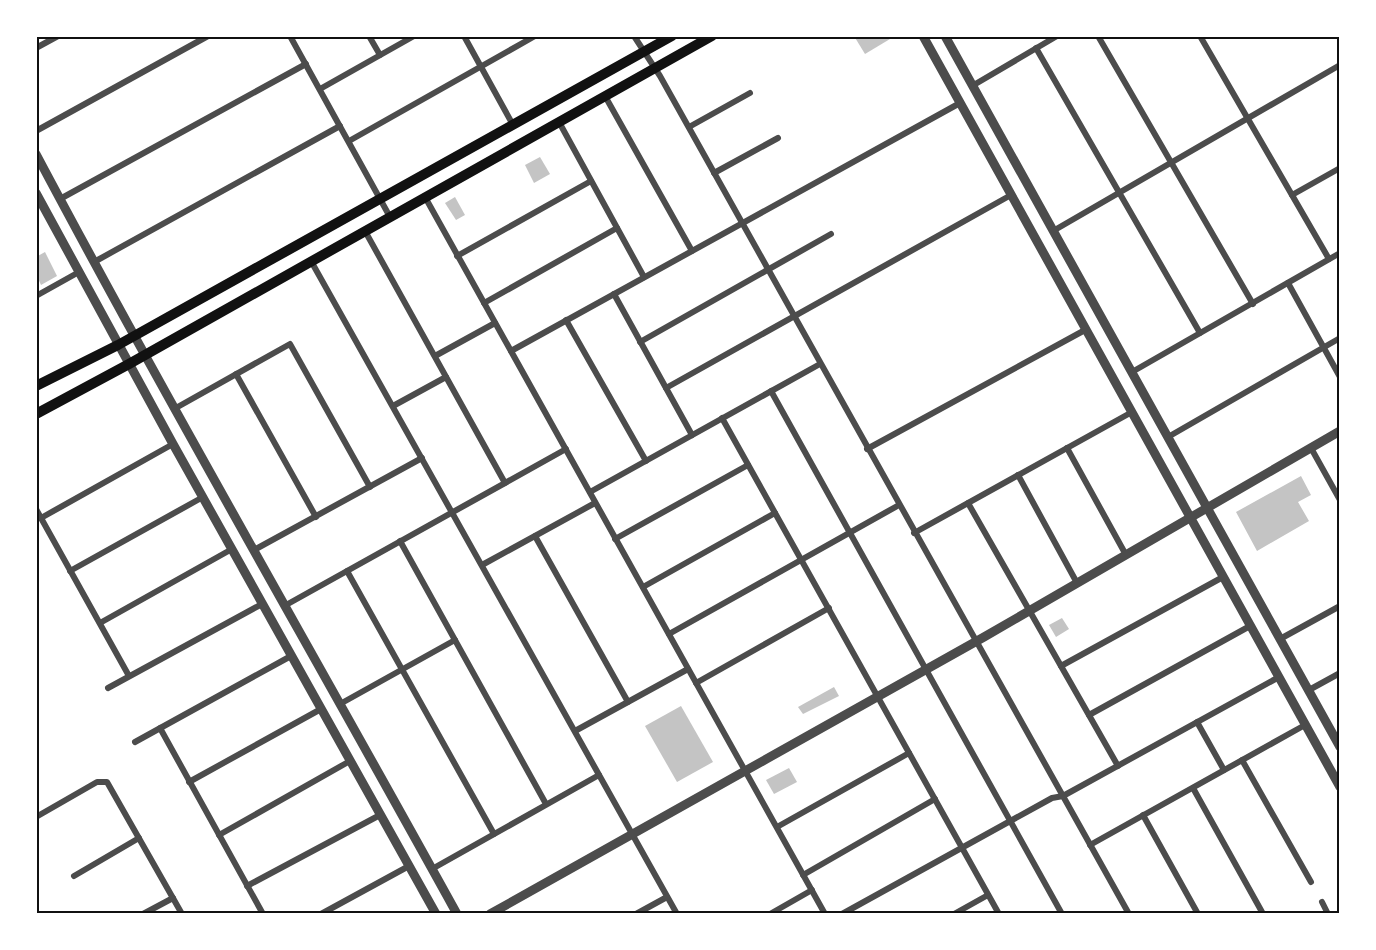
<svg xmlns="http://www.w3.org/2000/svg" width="1376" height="950" viewBox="0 0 1376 950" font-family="Montserrat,sans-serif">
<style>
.building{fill:#c4c4c4}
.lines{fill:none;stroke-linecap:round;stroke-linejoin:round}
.minor{stroke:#4c4c4c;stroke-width:6}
.tertiary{stroke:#4c4c4c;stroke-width:9}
.secondary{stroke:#111;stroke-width:10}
.neatline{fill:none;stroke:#111;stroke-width:2}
</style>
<rect width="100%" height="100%" fill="#fff"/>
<g class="building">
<path d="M854,36H895L865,54Z"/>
<path d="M540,157L550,174L534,183L525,165Z"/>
<path d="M455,197L465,215L456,220L445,203Z"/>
<path d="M45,252L57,276L41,285L36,274V257Z"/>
<path d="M1301,476L1311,495L1298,502L1309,521L1257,551L1236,512Z"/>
<path d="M1062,618L1069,629L1056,637L1049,625Z"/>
<path d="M834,687L839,696L803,714L798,707Z"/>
<path d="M681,706L713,762L677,782L645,726Z"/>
<path d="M789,768L797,782L774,794L766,780Z"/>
</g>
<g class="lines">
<g class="minor">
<path d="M290,36L390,217"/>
<path d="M369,36L380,55"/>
<path d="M464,36L513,125"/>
<path d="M634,36L660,76L1129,914"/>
<path d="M1098,36L1253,304"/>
<path d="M1200,36L1329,259"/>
<path d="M36,48L58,36"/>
<path d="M1036,48L1200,333"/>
<path d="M972,86L1057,36"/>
<path d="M320,89L414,36"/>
<path d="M605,96L692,251"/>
<path d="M559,122L644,277"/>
<path d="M689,127L750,93"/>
<path d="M36,131L208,36"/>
<path d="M349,141L535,36"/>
<path d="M714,173L778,138"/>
<path d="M1292,195L1340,168"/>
<path d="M425,197L825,914"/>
<path d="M60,199L306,64"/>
<path d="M365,231L505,483"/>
<path d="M1053,231L1340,65"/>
<path d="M457,256L591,181"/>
<path d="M311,261L677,914"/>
<path d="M94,262L340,126"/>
<path d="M1288,283L1340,377"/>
<path d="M614,294L692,435"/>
<path d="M36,296L79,272"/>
<path d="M484,303L617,228"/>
<path d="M566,320L646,461"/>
<path d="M640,342L831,234"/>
<path d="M511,351L960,103"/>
<path d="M435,356L495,323"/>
<path d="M1132,372L1340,253"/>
<path d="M236,374L316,517"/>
<path d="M666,388L1011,195"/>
<path d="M771,391L1062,914"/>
<path d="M393,406L446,377"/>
<path d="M174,409L290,344L370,487"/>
<path d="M722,418L999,914"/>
<path d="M1168,437L1340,338"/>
<path d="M1067,448L1126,555"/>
<path d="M1311,448L1340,500"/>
<path d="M867,449L1085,330"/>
<path d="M1018,475L1077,583"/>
<path d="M590,492L820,364"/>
<path d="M968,503L1118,766"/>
<path d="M36,509L129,676"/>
<path d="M41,518L173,444"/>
<path d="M914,533L1132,412"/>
<path d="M535,536L628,702"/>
<path d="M615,539L748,465"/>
<path d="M400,541L546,804"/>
<path d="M254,550L422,458"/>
<path d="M482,565L595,503"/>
<path d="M70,571L203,497"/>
<path d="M347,571L494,834"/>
<path d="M643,587L775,513"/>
<path d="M286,605L566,449"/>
<path d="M100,623L232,549"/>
<path d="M669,634L899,505"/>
<path d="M1280,639L1340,606"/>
<path d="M1061,666L1223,577"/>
<path d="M696,683L829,608"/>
<path d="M108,688L262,604"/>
<path d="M1309,690L1340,673"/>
<path d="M340,704L455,640"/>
<path d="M1089,715L1250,626"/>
<path d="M1197,722L1224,770"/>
<path d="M160,728L263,914"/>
<path d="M575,731L688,669"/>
<path d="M135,742L291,656"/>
<path d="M1242,760L1311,882"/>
<path d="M189,782L321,709"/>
<path d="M1193,788L1262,912"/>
<path d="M1143,815L1198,914"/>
<path d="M36,817L97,782H107L182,914"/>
<path d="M777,827L909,753"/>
<path d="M219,835L350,761"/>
<path d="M1090,845L1305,725"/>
<path d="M432,869L599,775"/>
<path d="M803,875L935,799"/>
<path d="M74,876L139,838"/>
<path d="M247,886L380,815"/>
<path d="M1322,902L1328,914"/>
<path d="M143,914L173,898"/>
<path d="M321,914L409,866"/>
<path d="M636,914L667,897"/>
<path d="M770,914L812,890"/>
<path d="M842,914L1052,798L1063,796L1279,677"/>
<path d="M954,914L988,895"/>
</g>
<g class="tertiary">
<path d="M923,36L1340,787"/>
<path d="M945,36L1340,747"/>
<path d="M36,154C172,410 317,660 457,914"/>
<path d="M36,193L173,444L436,914"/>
<path d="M490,914L984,637L1340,431"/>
</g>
<g class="secondary">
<path d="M36,386L118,345L672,36"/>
<path d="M36,414L129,364L712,36"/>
</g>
</g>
<rect width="1376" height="950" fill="none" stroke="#ffffff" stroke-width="75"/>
<rect x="38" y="38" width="1300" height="874" class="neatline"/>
</svg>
